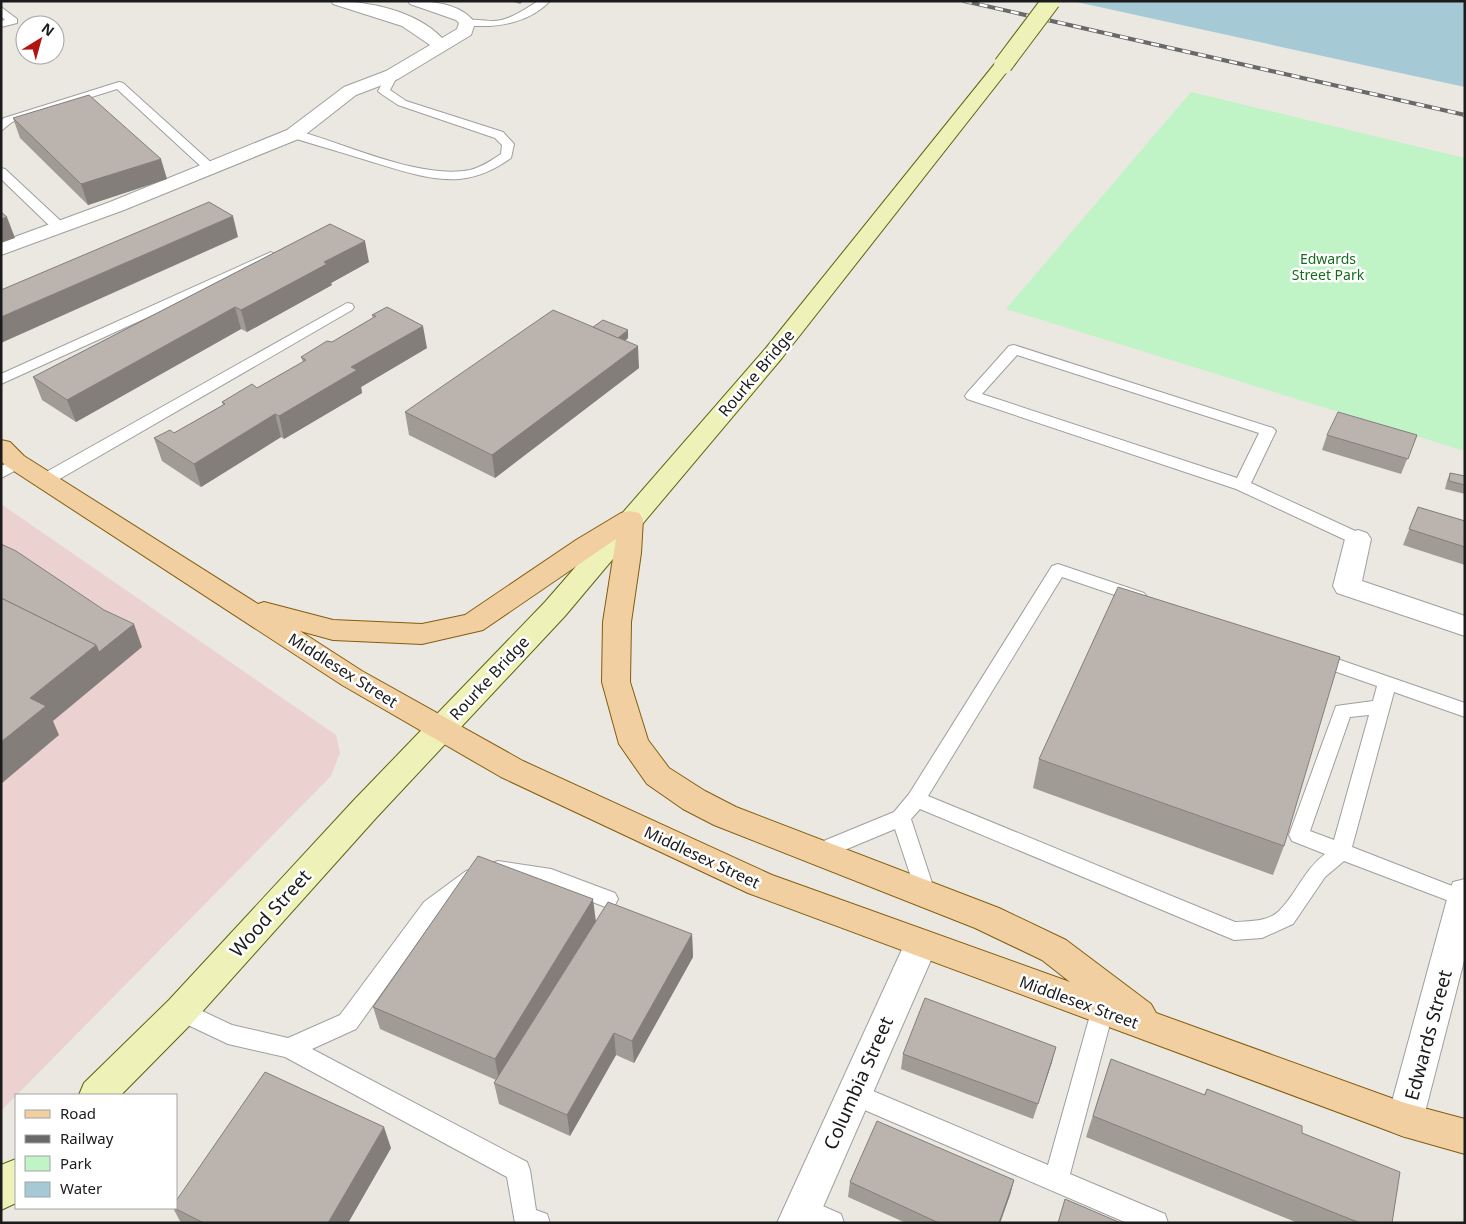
<svg xmlns="http://www.w3.org/2000/svg" width="1466" height="1224" viewBox="0 0 1466 1224" font-family="'Noto Sans',sans-serif">
<style>
.commercial{fill:#ebd2d1}
.park{fill:#c0f3c5}
.water{fill:#a5c9d5}
.lines{fill:none;stroke-linecap:round;stroke-linejoin:round}
.lane-casing{stroke:#9f9f9f;stroke-width:2}
.street-casing{stroke:#9f9f9f;stroke-width:2}
.secondary-casing{stroke:#5a640f;stroke-width:2}
.primary-casing{stroke:#835e0e;stroke-width:2}
.lane{fill:#fff;fill-rule:evenodd}
.street{fill:#fff;fill-rule:evenodd}
.secondary{fill:#eef2b8;fill-rule:evenodd}
.primary{fill:#f1cfa0;fill-rule:evenodd}
.rail-casing{stroke:#696969;stroke-width:4}
.rail{stroke:#fff;stroke-width:2.5;stroke-dasharray:8;stroke-linecap:butt}
.secondary-bridge-casing{stroke:#5a640f;stroke-width:20;stroke-linecap:butt}
.secondary-bridge{stroke:#eef2b8;stroke-width:18}
.wall{fill:#a19b96}
.shaded-wall{fill:#837e7a}
.building{fill:#bbb4ae;stroke:#837e7a}
.labels{text-anchor:middle;dominant-baseline:central;stroke-width:5;stroke-linejoin:round;paint-order:stroke}
.far-park-label{font-size:14px;fill:#156c1e;stroke:#fff}
.street-label{font-size:16px;fill:#1b1b1b;stroke:#fff}
.near-street-label{font-size:19px;fill:#1b1b1b;stroke:#fff}
</style>
<rect width="100%" height="100%" fill="#ebe8e1"/>
<path class="commercial" d="M1,504L336,735L340,753L331,776L1,1111Z"/>
<path class="park" d="M1191,92L1465,158V451L1006,309Z"/>
<path class="water" d="M1072,1H1465V87L1414,76Z"/>
<g class="lines">
<defs>
<g id="lane">
<path d="M538,1H550C531,21 502,27 477,26C471,26 466,27 462,23C469,17 484,21 493,21C509,21 525,9 538,1Z"/>
<path d="M1,7L17,19V23L1,27V21L5,20L1,16Z"/>
<path d="M392,72L398,75L390,90L406,101L503,132L514,144L511,158C495,169 480,177 459,179C428,181 396,169 366,160C341,152 315,145 290,137L288,134L294,130C345,143 419,180 470,170C482,167 492,160 501,154L502,145L495,138L398,105L380,93L378,91L388,73Z"/>
<path d="M119,82L123,83L215,166L217,169L215,172H207L117,89L12,122L1,131V121L4,118Z"/>
<path d="M1,168L5,169L64,224L65,227L64,230H54L1,179Z"/>
<path d="M271,252L278,256L276,259L1,384V374Z"/>
<path d="M347,303L352,304L354,307L352,310L51,484H39L37,480L39,476Z"/>
<path d="M1014,345L1273,428L1276,431L1251,483L1364,535L1366,539L1364,543H1352L1236,489L967,399L965,396L967,393L1009,346ZM1017,355L1259,433L1237,478L982,394Z"/>
<path d="M18,458L24,460L26,463L24,466L1,478V466Z"/>
<path d="M1058,564L1144,593L1147,597L1144,601L1138,603L1062,577L928,796L1235,922C1249,921 1268,922 1279,911C1297,893 1303,871 1325,854L1292,841L1289,835L1336,706L1373,701L1377,686L1311,663L1308,658L1311,653L1317,652L1465,703V717L1394,692L1352,847L1465,891V907L1344,861L1325,877L1293,924L1262,938L1234,940L920,809L911,819L936,895L933,901L926,904L919,901L895,829L823,859L816,861L809,859L806,853L809,847L894,812L909,794L1052,566ZM1369,715L1334,840L1310,831L1350,717Z"/>
<path d="M498,861L551,869L615,893L618,899L615,905L608,908L549,885L491,875L488,869L491,863Z"/>
<path d="M473,869L480,871L483,877L480,883L438,914L356,1029L312,1049L527,1162L530,1170L536,1210L547,1214L550,1223H515L507,1177L285,1057L228,1044L173,1018L170,1011L173,1004L181,1001L232,1025L288,1038L340,1015L424,902L466,871Z"/>
<path d="M1105,991L1113,994L1116,1001L1070,1174L1165,1214L1168,1223H1127L846,1102L842,1094L846,1086L854,1083L1048,1165L1094,1001L1097,994Z"/>
<path d="M802,1197L841,1214L844,1223H805L793,1217L790,1209L793,1201Z"/>
</g>
<g id="street">
<path d="M331,1C367,1 415,10 442,38L457,29L459,23L456,20L410,4L408,1C431,1 461,3 475,23L471,35L398,79L356,95L301,138L124,210L1,255V242L110,202L287,130L344,87L386,71L430,45L402,26L333,4Z"/>
<path d="M1358,530L1367,533L1371,539L1362,581L1465,616V636L1337,593L1333,586L1345,539L1349,533Z"/>
<path d="M1465,879V957L1423,1120L1418,1132L1405,1137L1392,1132L1387,1120L1449,892L1453,882Z"/>
<path d="M921,930L933,934L938,944L816,1223H777L909,934Z"/>
</g>
<g id="secondary">
<path d="M1003,60L1009,61L1012,65L1009,69L782,358L565,616L376,818L193,1022L121,1095H79L84,1083L169,1000L354,800L545,602L766,348L997,61Z"/>
<path d="M16,1159V1203L1,1210V1165Z"/>
</g>
<path id="primary" d="M1,440L10,442L24,456L258,604L264,602L333,620L422,624L465,615L576,540L621,513L630,511L639,513L643,519L641,553L631,622L630,682L648,740L669,768L705,791L736,807L999,908L1066,940L1151,1004L1156,1013L1405,1103L1465,1119V1154L1405,1137L748,893L501,777L342,685L6,466L1,461ZM616,539L603,622L602,682L619,744L647,784L683,809L714,825L975,928L1042,960L1070,982L772,875L523,761L362,671L300,631L333,640L422,644L483,630Z"/>
</defs>
<use href="#lane" class="lane-casing"/>
<use href="#street" class="street-casing"/>
<use href="#secondary" class="secondary-casing"/>
<use href="#primary" class="primary-casing"/>
<use href="#lane" class="lane"/>
<use href="#street" class="street"/>
<use href="#secondary" class="secondary"/>
<use href="#primary" class="primary"/>
<defs>
<path id="rail" d="M964,1L1465,115"/>
</defs>
<use href="#rail" class="rail-casing"/>
<use href="#rail" class="rail"/>
<defs>
<path id="secondary-bridge" d="M1003,65L1051,1"/>
</defs>
<use href="#secondary-bridge" class="secondary-bridge-casing"/>
<use href="#secondary-bridge" class="secondary-bridge"/>
</g>
<g class="wall">
<path d="M511,1H524L520,4Z"/>
<path d="M13,118L167,179L88,205L20,138Z"/>
<path d="M330,224L369,262L331,283L332,285L247,332L241,329L76,422L42,400L33,377Z"/>
<path d="M372,315L427,348L361,387L362,393L284,439L281,437L201,487L162,461L154,438L174,433L223,405L222,402L257,388L303,362L301,357L332,342L373,318Z"/>
<path d="M593,327L628,338L625,341L639,368L495,478L409,435L405,412Z"/>
<path d="M1327,435H1417L1401,474L1322,450Z"/>
<path d="M1450,473L1465,476V494L1445,489L1447,481Z"/>
<path d="M1418,507L1465,521V565L1403,545Z"/>
<path d="M1039,759L1284,846L1273,875L1033,788Z"/>
<path d="M596,921L692,934L693,957L634,1063L616,1055L570,1136L499,1104L494,1083L496,1080L380,1029L373,1007Z"/>
<path d="M903,1054L1052,1062L1033,1119L901,1069Z"/>
<path d="M1111,1059L1204,1095L1207,1089L1302,1133L1392,1223H1298L1086,1137Z"/>
<path d="M391,1148L348,1223H181L173,1208H176Z"/>
<path d="M1014,1180L1010,1195L1000,1223H906L848,1197L850,1182Z"/>
</g>
<g class="shaded-wall">
<path d="M161,159L167,179L88,205L81,184Z"/>
<path d="M233,216L238,237L1,343V317Z"/>
<path d="M7,217L15,238L1,243V219Z"/>
<path d="M365,241L369,262L331,283L332,285L247,332L241,310L324,262Z"/>
<path d="M235,307L241,329L76,422L67,400Z"/>
<path d="M423,326L427,348L361,387L362,393L284,439L279,416L351,367Z"/>
<path d="M628,330V338L615,348L614,341Z"/>
<path d="M638,346L639,368L495,478L492,455Z"/>
<path d="M275,414L281,437L201,487L194,464Z"/>
<path d="M134,624L142,647L53,721L59,735L1,784V742L30,698L96,645Z"/>
<path d="M593,899L596,922L499,1081L495,1059Z"/>
<path d="M692,934L693,957L634,1063L632,1041Z"/>
<path d="M614,1033L616,1055L570,1136L567,1115Z"/>
<path d="M1056,1047L1052,1062L1033,1119L1038,1104Z"/>
<path d="M384,1127L391,1148L348,1223H328Z"/>
<path d="M1014,1180L1010,1195L1000,1223H999Z"/>
</g>
<g class="building">
<path d="M89,95L161,159L81,184L13,118Z"/>
<path d="M209,202L233,216L1,317V290Z"/>
<path d="M1,212L7,217L1,219Z"/>
<path d="M330,224L365,241L324,262L327,264L241,310L235,307L67,400L33,377Z"/>
<path d="M387,307L423,326L351,367L357,370L279,416L275,414L194,464L154,438L170,430L174,433L225,404L222,402L252,384L257,388L306,360L301,357L327,341L332,342L376,316L372,315Z"/>
<path d="M553,310L638,346L492,455L405,412Z"/>
<path d="M603,320L628,330L618,338L593,327Z"/>
<path d="M1338,412L1417,435L1408,459L1327,435Z"/>
<path d="M1450,473L1465,476V485L1449,481Z"/>
<path d="M1418,507L1465,521V547L1409,529Z"/>
<path d="M1,544L16,551L104,610L134,624L99,652L96,645L1,598Z"/>
<path d="M1118,587L1340,657L1284,846L1039,759Z"/>
<path d="M1,598L96,645L30,698L46,706L1,742Z"/>
<path d="M478,856L593,899L495,1059L373,1007Z"/>
<path d="M608,902L692,934L632,1041L614,1033L567,1115L494,1083Z"/>
<path d="M925,998L1056,1047L1038,1104L903,1054Z"/>
<path d="M1111,1059L1205,1095L1207,1089L1302,1126V1133L1400,1172L1392,1223H1360L1093,1116Z"/>
<path d="M265,1072L384,1127L328,1223H204L174,1208H176V1201Z"/>
<path d="M877,1121L1014,1180L999,1223H939L850,1182Z"/>
<path d="M1065,1199L1121,1223H1058Z"/>
</g>
<g class="labels">
<g class="far-park-label">
<text x="1328" y="258">Edwards<tspan x="1328" dy="16">Street Park</tspan></text>
</g>
<g class="street-label">
<text transform="translate(756 373) rotate(-50)">Rourke Bridge</text>
<text transform="translate(343 670) rotate(32)">Middlesex Street</text>
<text transform="translate(489 678) rotate(-47)">Rourke Bridge</text>
<text transform="translate(702 857) rotate(25)">Middlesex Street</text>
<text transform="translate(1079 1002) rotate(20)">Middlesex Street</text>
</g>
<g class="near-street-label">
<text transform="translate(270 913) rotate(-48)">Wood Street</text>
<text transform="translate(1428 1035) rotate(-75)">Edwards Street</text>
<text transform="translate(858 1083) rotate(-66)">Columbia Street</text>
</g>
</g>
<rect width="1466" height="1224" fill="none" stroke="#1b1b1b" stroke-width="5"/>
<rect x="15" y="1094" width="162" height="115" fill="#ffffff" stroke="#a4a4a4"/>
<rect x="25" y="1110" width="25" height="8" fill="#f1cfa0" stroke="#a4a4a4"/>
<text x="60" y="1119" font-size="15" fill="#1b1b1b">Road</text>
<rect x="25" y="1135" width="25" height="8" fill="#696969" stroke="#a4a4a4"/>
<text x="60" y="1144" font-size="15" fill="#1b1b1b">Railway</text>
<rect x="25" y="1156" width="25" height="15" fill="#c0f3c5" stroke="#a4a4a4"/>
<text x="60" y="1169" font-size="15" fill="#1b1b1b">Park</text>
<rect x="25" y="1182" width="25" height="15" fill="#a5c9d5" stroke="#a4a4a4"/>
<text x="60" y="1194" font-size="15" fill="#1b1b1b">Water</text>
<g transform="translate(40 40) rotate(37)"><circle r="24" fill="#ffffff" stroke="#a4a4a4"/>
<path d="M0-4L9 19L0 12L-9 19Z" fill="#b21614"/>
<text y="-8" font-size="14" font-weight="bold" text-anchor="middle" fill="#1b1b1b">N</text>
</g>
</svg>
